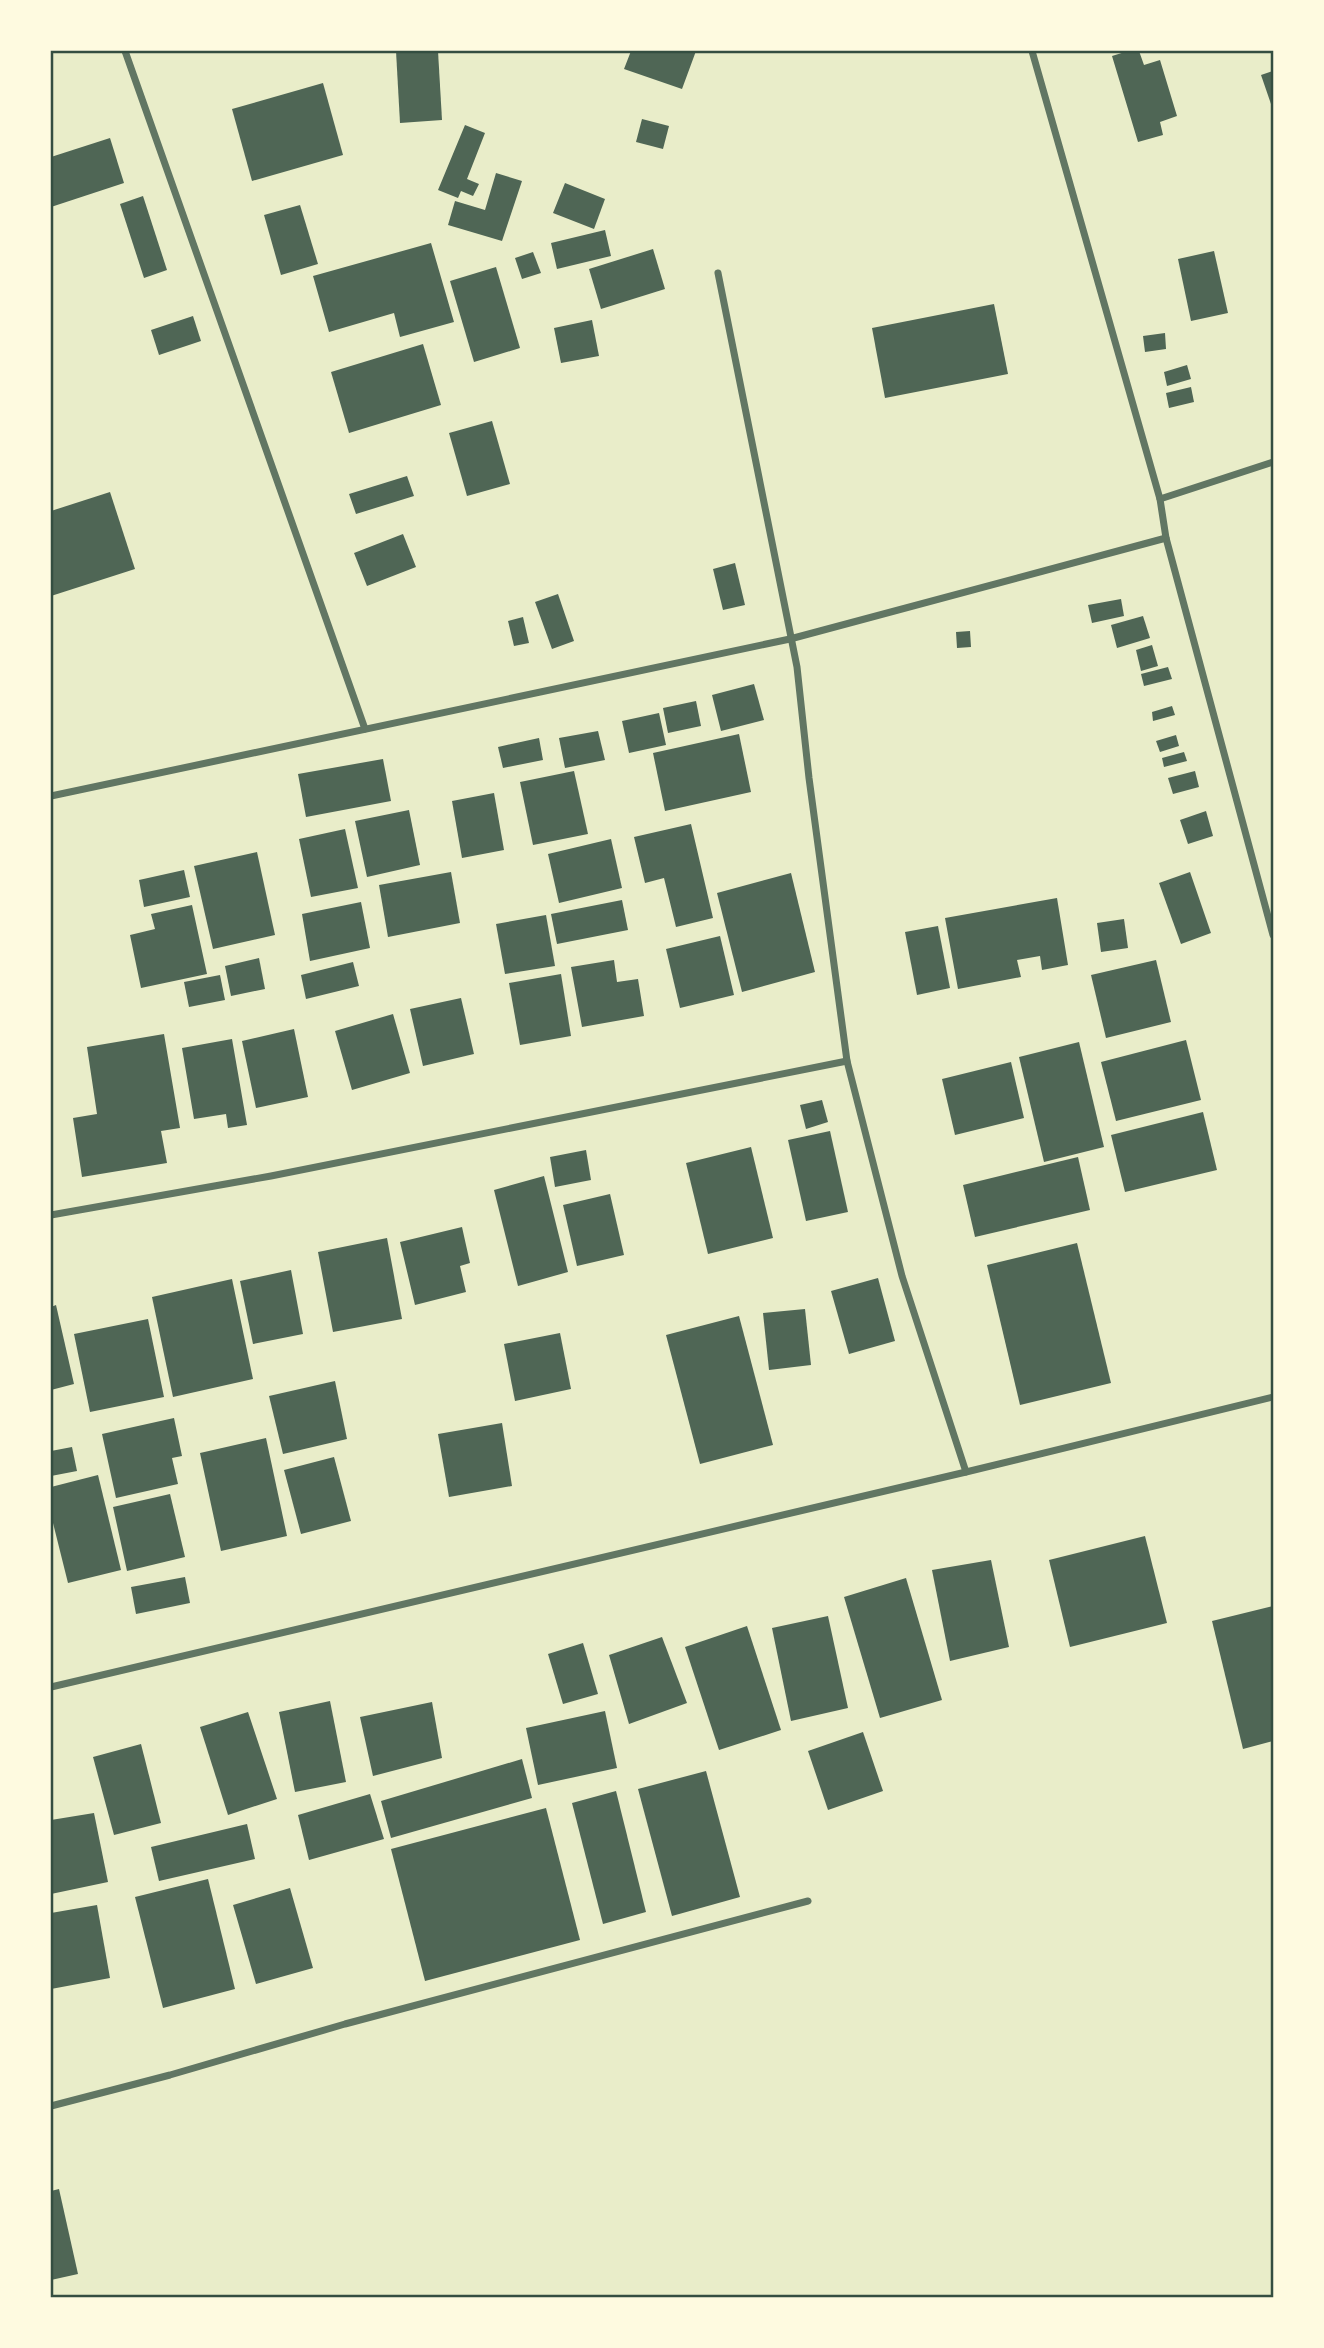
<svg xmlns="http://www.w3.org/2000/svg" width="1324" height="2348" viewBox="0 0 1324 2348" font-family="'Noto Sans',sans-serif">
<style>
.building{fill:#4f6655}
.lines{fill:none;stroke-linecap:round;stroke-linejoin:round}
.minor{stroke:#617663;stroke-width:7}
.neatline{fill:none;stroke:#344e41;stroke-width:2.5}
</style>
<rect width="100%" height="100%" fill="#e9edc9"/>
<g class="building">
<path d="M396,51H438L442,120L400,123Z"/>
<path d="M631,51H656L662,53L663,51H696L682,89L624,69Z"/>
<path d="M1128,51H1139L1144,65L1160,60L1177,116L1160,122L1163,135L1138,142L1112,56Z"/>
<path d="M1273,71V110L1261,75Z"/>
<path d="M323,83L343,155L252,181L232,109Z"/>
<path d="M642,119L669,126L663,149L636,142Z"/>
<path d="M465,125L485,133L467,179L479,184L473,196L461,191L458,198L438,190Z"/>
<path d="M110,138L124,183L51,207V157Z"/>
<path d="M496,173L522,181L502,241L448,225L455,201L485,210Z"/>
<path d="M565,183L605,199L594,229L553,213Z"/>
<path d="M143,196L167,270L144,278L120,204Z"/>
<path d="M300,205L318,264L281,275L264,215Z"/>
<path d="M605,230L611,256L557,269L551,243Z"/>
<path d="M431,243L454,322L400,337L394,313L329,332L313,276Z"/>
<path d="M653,249L665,289L601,309L589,269Z"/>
<path d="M1214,251L1228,313L1191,321L1178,259Z"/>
<path d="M533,252L541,273L522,279L515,258Z"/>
<path d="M496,267L520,348L474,362L450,281Z"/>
<path d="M994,304L1008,374L885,398L872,328Z"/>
<path d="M193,316L201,341L159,355L151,330Z"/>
<path d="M592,320L599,356L561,363L554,328Z"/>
<path d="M1165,333L1166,349L1145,352L1143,336Z"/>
<path d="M423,344L441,405L349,433L331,372Z"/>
<path d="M1187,365L1191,379L1167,386L1164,372Z"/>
<path d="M1191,387L1194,402L1169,408L1166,393Z"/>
<path d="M492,421L510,484L467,496L449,433Z"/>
<path d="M407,476L414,496L356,514L349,494Z"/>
<path d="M110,492L135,569L51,596V511Z"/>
<path d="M403,534L416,567L367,586L354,553Z"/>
<path d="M735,563L745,605L723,610L713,569Z"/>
<path d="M558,594L574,641L552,649L535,602Z"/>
<path d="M1121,599L1124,616L1092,623L1088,605Z"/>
<path d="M1143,616L1150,638L1117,648L1111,625Z"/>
<path d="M523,617L529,643L514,646L508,621Z"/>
<path d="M970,631L971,647L957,648L956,632Z"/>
<path d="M1152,645L1158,666L1141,671L1136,650Z"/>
<path d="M1168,667L1172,679L1144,686L1141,674Z"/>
<path d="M754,684L764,720L721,731L712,695Z"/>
<path d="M696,701L701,726L668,733L663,708Z"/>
<path d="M1172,706L1175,715L1153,721L1152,712Z"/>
<path d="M659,713L666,745L629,753L622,721Z"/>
<path d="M598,731L605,760L565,768L559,738Z"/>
<path d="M739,734L751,792L665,811L653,753Z"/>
<path d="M1176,735L1179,746L1160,752L1156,741Z"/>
<path d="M539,738L543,760L503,768L498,747Z"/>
<path d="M1184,752L1187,761L1164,767L1162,758Z"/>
<path d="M383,759L391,801L306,817L298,774Z"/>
<path d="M574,771L588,834L533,845L520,782Z"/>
<path d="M1195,771L1199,787L1173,794L1168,778Z"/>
<path d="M494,793L504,850L462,858L452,801Z"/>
<path d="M409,810L420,865L367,877L355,821Z"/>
<path d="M1206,811L1213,836L1188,844L1180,820Z"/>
<path d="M691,824L713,918L676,927L664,878L645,883L634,837Z"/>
<path d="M345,829L358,888L311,897L299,839Z"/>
<path d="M611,839L622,888L559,903L548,854Z"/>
<path d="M257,852L275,935L213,949L194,866Z"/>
<path d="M184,870L190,897L144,907L139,880Z"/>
<path d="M451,872L460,923L388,937L379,885Z"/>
<path d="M1190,872L1211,933L1181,944L1159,883Z"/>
<path d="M791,873L815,972L742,992L717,893Z"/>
<path d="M1057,898L1068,965L1042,970L1040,956L1017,960L1021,977L958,989L945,918Z"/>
<path d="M622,900L628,930L557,944L551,914Z"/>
<path d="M361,902L370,948L310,961L302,914Z"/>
<path d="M192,905L207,974L141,988L130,935L155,929L151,914Z"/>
<path d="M546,915L555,966L505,974L496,924Z"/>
<path d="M1124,919L1128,948L1101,952L1097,923Z"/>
<path d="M938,926L950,988L917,995L905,932Z"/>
<path d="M720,936L734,995L680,1008L666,949Z"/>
<path d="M259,958L265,989L231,996L225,966Z"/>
<path d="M614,960L617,982L638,979L644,1016L582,1027L571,967Z"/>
<path d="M1156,960L1171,1022L1106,1038L1091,975Z"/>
<path d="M353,962L359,986L306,999L301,975Z"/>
<path d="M561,974L571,1036L520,1045L509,983Z"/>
<path d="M220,975L225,1000L189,1007L184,982Z"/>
<path d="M461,998L474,1054L423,1066L410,1009Z"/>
<path d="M393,1014L410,1073L352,1090L335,1031Z"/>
<path d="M294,1029L308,1097L256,1108L242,1041Z"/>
<path d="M164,1034L180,1128L161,1131L167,1163L82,1177L73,1118L97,1114L87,1047Z"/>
<path d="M232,1039L247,1125L228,1128L226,1114L194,1119L182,1048Z"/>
<path d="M1186,1040L1201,1100L1116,1121L1101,1062Z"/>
<path d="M1079,1042L1104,1147L1044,1162L1019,1057Z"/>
<path d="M1011,1062L1024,1118L955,1135L942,1079Z"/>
<path d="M822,1100L828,1122L806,1129L800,1105Z"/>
<path d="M1203,1112L1217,1170L1125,1192L1111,1135Z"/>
<path d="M830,1131L848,1212L806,1221L788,1140Z"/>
<path d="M751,1147L773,1238L708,1254L686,1163Z"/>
<path d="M586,1150L591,1180L555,1187L550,1157Z"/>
<path d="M1078,1157L1090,1210L975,1237L963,1185Z"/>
<path d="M544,1176L568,1272L518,1286L494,1190Z"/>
<path d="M610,1194L624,1255L577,1266L563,1205Z"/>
<path d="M462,1227L470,1263L460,1266L466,1292L415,1305L400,1242Z"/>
<path d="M387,1238L402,1319L333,1332L318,1252Z"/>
<path d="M1077,1243L1111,1383L1020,1405L987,1265Z"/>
<path d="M291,1270L303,1334L253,1344L240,1281Z"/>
<path d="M878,1278L895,1341L849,1354L831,1291Z"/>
<path d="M232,1279L253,1379L173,1397L152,1297Z"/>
<path d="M56,1305L74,1384L51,1390V1307Z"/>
<path d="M805,1309L811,1365L769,1370L763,1313Z"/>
<path d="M739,1316L773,1445L700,1464L666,1335Z"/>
<path d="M148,1319L164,1397L90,1412L74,1334Z"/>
<path d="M560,1333L571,1389L515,1401L504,1344Z"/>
<path d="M335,1381L347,1439L283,1454L269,1396Z"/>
<path d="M174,1418L182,1456L172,1458L178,1484L116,1498L102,1434Z"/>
<path d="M502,1423L512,1486L449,1497L438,1434Z"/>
<path d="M266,1438L287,1536L221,1551L200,1453Z"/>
<path d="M72,1447L77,1471L51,1476V1451Z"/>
<path d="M334,1457L351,1521L301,1534L284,1470Z"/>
<path d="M98,1475L121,1570L68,1583L51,1515V1487Z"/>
<path d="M170,1494L185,1557L127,1571L113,1507Z"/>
<path d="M1145,1536L1167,1623L1070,1647L1049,1560Z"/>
<path d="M991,1560L1009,1647L950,1661L932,1570Z"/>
<path d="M185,1577L190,1603L136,1614L131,1587Z"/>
<path d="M906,1578L942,1700L880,1718L844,1597Z"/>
<path d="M1273,1606V1741L1243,1749L1212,1621Z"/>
<path d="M828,1616L848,1708L791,1721L772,1628Z"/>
<path d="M747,1626L781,1730L719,1750L685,1647Z"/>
<path d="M662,1637L687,1703L629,1724L609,1655Z"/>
<path d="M583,1643L598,1694L563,1704L548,1654Z"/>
<path d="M330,1701L346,1782L295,1792L279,1712Z"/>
<path d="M432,1702L442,1758L373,1776L360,1717Z"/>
<path d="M605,1711L617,1768L538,1785L526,1728Z"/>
<path d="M248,1712L277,1799L228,1815L200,1727Z"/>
<path d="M863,1732L883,1791L828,1810L808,1751Z"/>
<path d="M141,1744L161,1823L114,1835L93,1757Z"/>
<path d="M522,1759L532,1798L391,1838L381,1801Z"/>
<path d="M706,1771L740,1897L672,1916L638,1789Z"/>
<path d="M616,1791L646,1912L603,1924L572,1803Z"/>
<path d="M370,1794L384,1839L309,1860L298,1815Z"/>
<path d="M546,1808L580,1940L425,1981L391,1849Z"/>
<path d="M94,1813L108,1882L51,1894V1820Z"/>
<path d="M247,1824L255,1859L159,1881L151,1847Z"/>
<path d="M208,1879L235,1989L163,2008L135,1897Z"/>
<path d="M290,1888L313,1968L256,1984L233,1905Z"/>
<path d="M97,1905L110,1978L51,1989V1913Z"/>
<path d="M59,2189L78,2274L51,2280V2191Z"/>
</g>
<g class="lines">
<g class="minor">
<path d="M125,51L365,729"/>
<path d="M1032,51L1160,499L1166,538L1273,935"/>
<path d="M718,273L797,667L809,778L847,1061L902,1276L966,1472"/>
<path d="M1160,499L1273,462"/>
<path d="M51,796L790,639L1166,538"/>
<path d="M51,1215L271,1176L847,1061"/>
<path d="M51,1687L966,1472L1273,1397"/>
<path d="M51,2106L170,2075L345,2024L808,1901"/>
</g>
</g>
<rect width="1324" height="2348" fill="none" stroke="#fefae0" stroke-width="105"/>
<rect x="52" y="52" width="1220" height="2244" class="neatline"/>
</svg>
